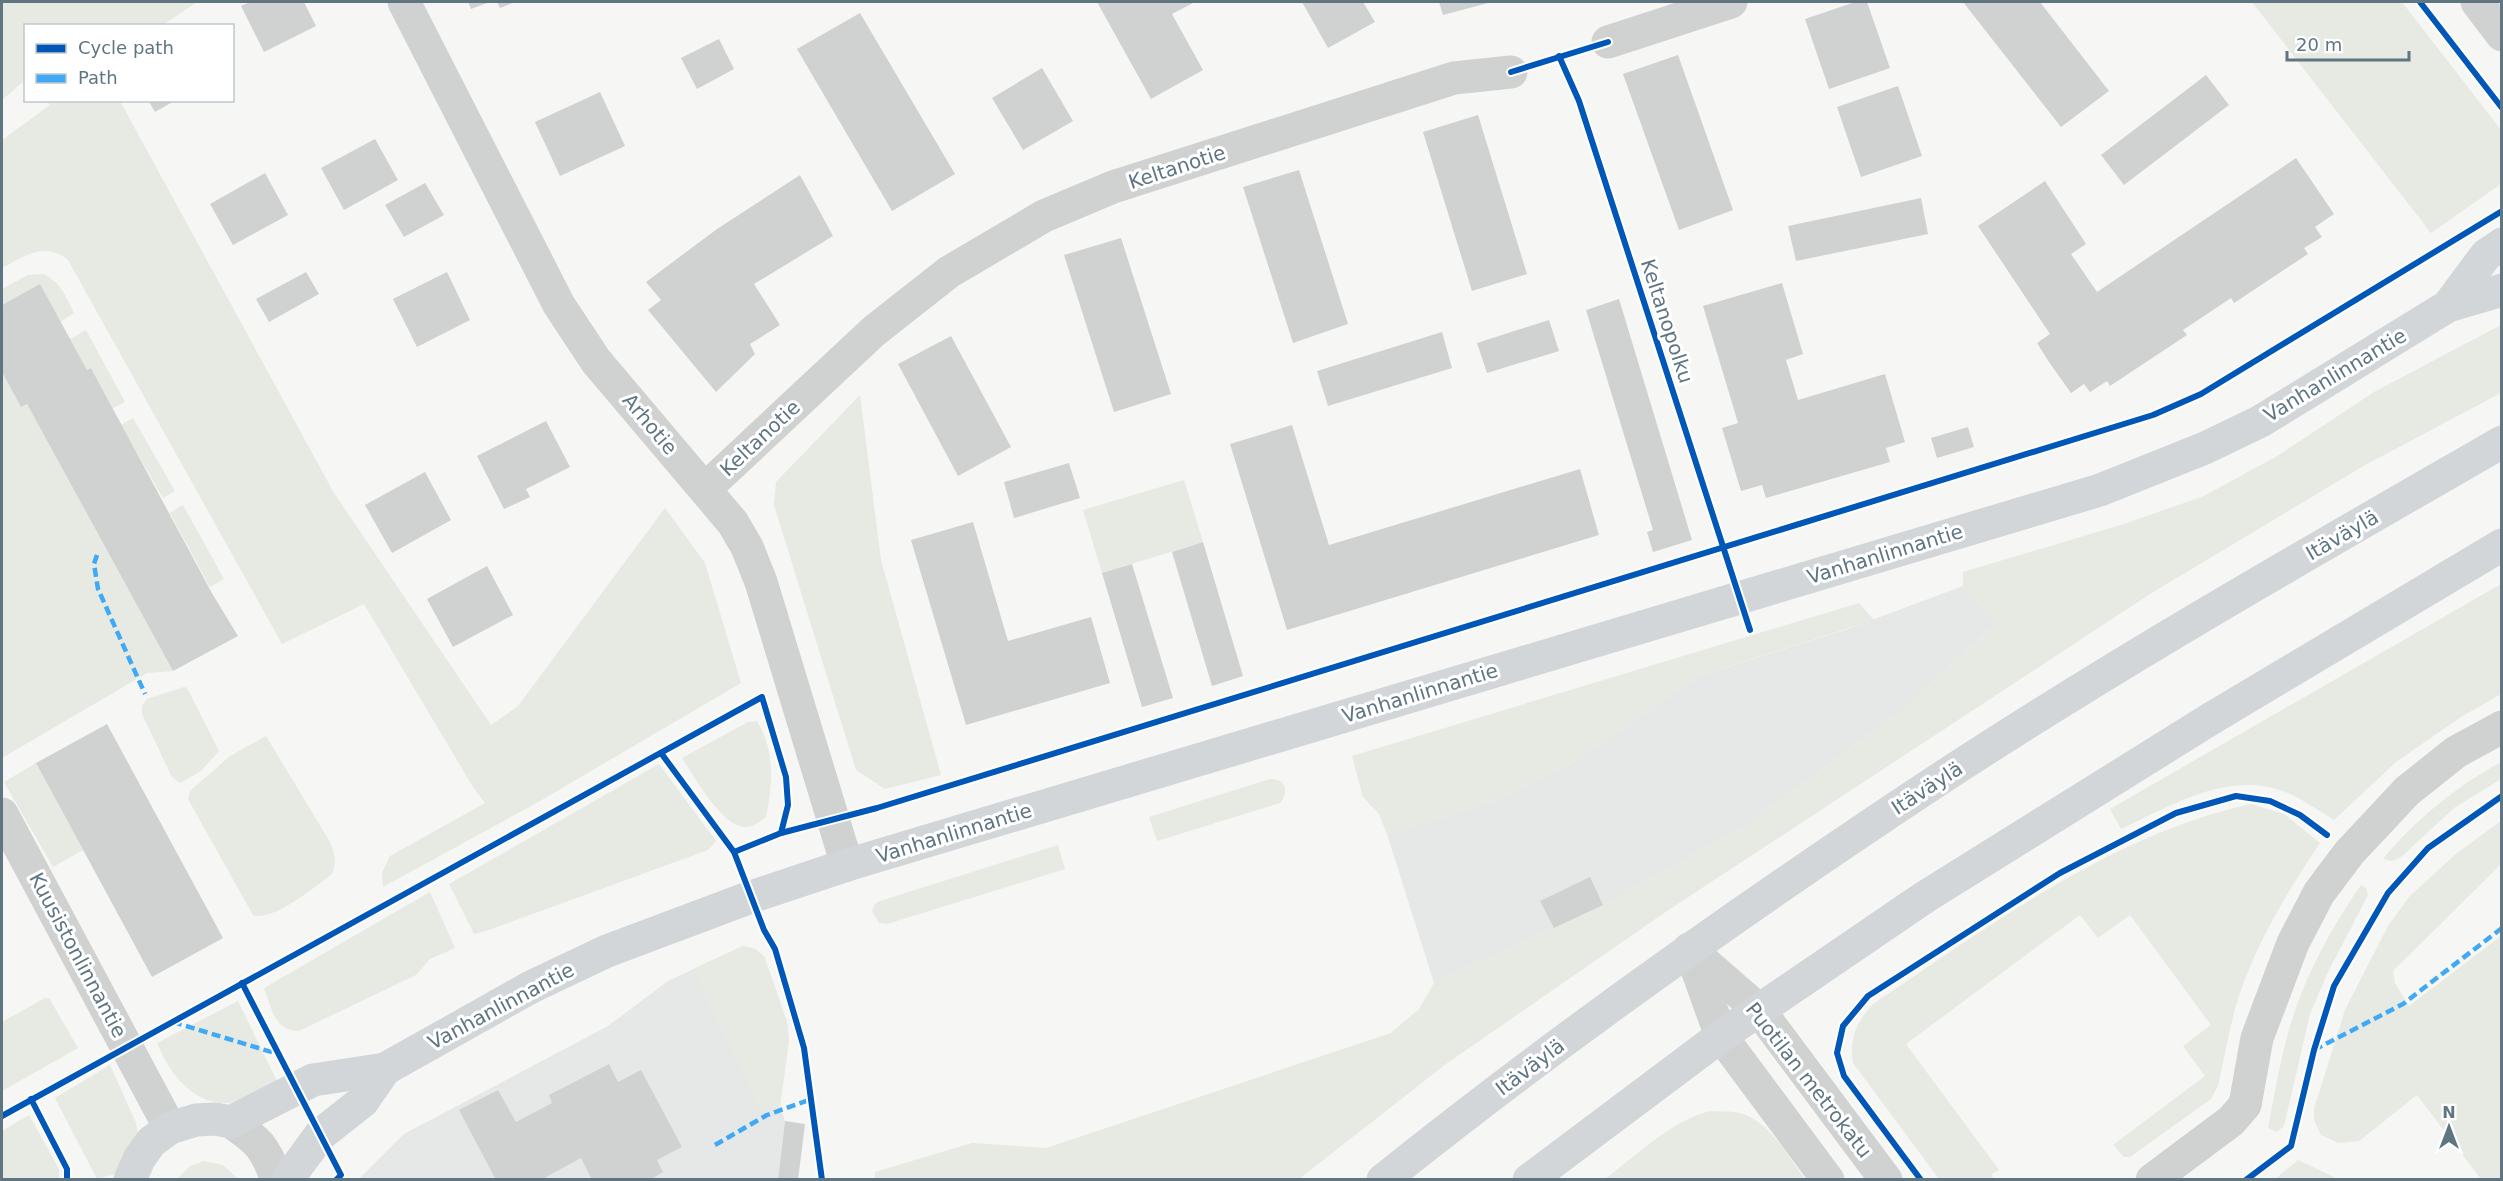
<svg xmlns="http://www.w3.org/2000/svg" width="2503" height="1181" viewBox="0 0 2503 1181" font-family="'DejaVu Sans',sans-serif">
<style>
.built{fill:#e5e8e7}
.green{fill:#e6eae2}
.building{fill:#d0d2d2}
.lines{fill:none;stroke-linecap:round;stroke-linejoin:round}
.minor{stroke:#d0d1d1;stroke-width:33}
.tertiary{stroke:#d0d1d1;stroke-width:33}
.secondary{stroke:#d2d6d8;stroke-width:33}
.primary{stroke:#d2d6d8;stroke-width:33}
.quiet{stroke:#3fa9f5;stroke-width:4.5;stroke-dasharray:9 4.5;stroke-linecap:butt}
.cycleway-casing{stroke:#fff;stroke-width:10}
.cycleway{stroke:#0057b8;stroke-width:6}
.labels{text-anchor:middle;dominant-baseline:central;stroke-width:6;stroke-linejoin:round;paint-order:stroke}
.street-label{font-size:20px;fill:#5f7682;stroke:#fff}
</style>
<rect width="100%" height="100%" fill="#f6f6f4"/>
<g class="built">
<path d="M1963,586L1996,623L1905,708L1745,826L1603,905L1434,983L1387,834L1501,799L1569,765L1699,676L1848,629Z"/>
<path d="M743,946L755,949L764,956L787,1022L789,1040L780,1106L785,1121L778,1179L358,1180L404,1134L608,1026L668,981Z"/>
</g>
<g class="green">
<path d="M2,2H197L163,25L26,26L25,80L2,100Z"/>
<path d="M2252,2H2402L2501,130V184L2431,233Z"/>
<path d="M47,101H120L334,493L491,725L518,706L665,508L705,563L741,683L540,801L383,887L382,873L390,856L485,803L473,787L364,604L282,644L68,260C45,241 24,256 2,268V140L50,105Z"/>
<path d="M43,274C61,282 66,297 74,313L60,322L40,285L2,305V289L28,275Z"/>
<path d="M2501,325V393L2365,465L2150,594L1667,911L1446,1064L1299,1179L875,1180V1172L972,1143L1046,1148L1391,1033L1419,1009L1434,983L1603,905L1745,826L1905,708L1996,623L1963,586V572L2124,524L2204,496L2279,455L2374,392Z"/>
<path d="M86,330L125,402L113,408L91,368L87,370L70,339Z"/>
<path d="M2,372L21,407L27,404L173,671L147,673L2,758Z"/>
<path d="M860,395L881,560L941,775L885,789L856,770L774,505L776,482Z"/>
<path d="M133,418L175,491L163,498L121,425Z"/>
<path d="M1184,480L1203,542L1102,573L1083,510Z"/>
<path d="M183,505L224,579L210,587L170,513Z"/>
<path d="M2501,584V694L2461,717L2396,762L2334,820C2320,811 2305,801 2290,794C2232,768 2173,805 2121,829L2110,809Z"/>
<path d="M1859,603L1874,620L1699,676L1569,765L1501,799L1387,834L1379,814L1363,797L1352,756Z"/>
<path d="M184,687L187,688L219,751L201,771L180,783L172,777L142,714V706L147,699Z"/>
<path d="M757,721C775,751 773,783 766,817C759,822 754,827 745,827C721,826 694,776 682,758L748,722Z"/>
<path d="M266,736L330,842C335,854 337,863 332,874C316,886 273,922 253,915L188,799L190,791L230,756Z"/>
<path d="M2501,762V779L2454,808L2401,857L2392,861L2383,859C2415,820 2457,786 2501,762Z"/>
<path d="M36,763L83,850L53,867L4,782Z"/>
<path d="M659,764L716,841L708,850L489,930L474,934L449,884Z"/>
<path d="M1270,779C1285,778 1290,792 1280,803L1157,841L1149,817Z"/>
<path d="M2251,804L2284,814L2320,843C2288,891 2259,938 2240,993C2230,1022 2225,1056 2218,1086L2211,1099L2130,1157H2124L2113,1145L2205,1076L2183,1046L2211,1025L2130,915L2098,938L2080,915L1906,1044L1999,1170L1992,1174L1993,1179H1939L1853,1063C1849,1039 1857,1021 1873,1004C1989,926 2113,834 2251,804Z"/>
<path d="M2501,821V864L2393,971L2395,983L2409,1006L2501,936V1179H2481L2417,1095L2359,1141L2338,1143L2321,1135L2314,1120V1109L2345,1010L2388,926L2409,897L2457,853Z"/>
<path d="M1058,845L1065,869L887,924L879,923L872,911L875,904L880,901Z"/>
<path d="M2361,885L2366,888L2368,895L2328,972L2310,1014L2284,1126L2277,1132L2268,1128C2274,1098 2279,1067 2287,1037C2301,983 2329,931 2361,885Z"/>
<path d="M430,892L455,948L430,959L416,975L299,1031C274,1031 272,1008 264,988Z"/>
<path d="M743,946L755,949L764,956L787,1022L789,1040L780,1106L761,1111L693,969Z"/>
<path d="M45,998H49L78,1048L2,1091V1022Z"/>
<path d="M238,1001L279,1085C266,1090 253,1097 240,1101C199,1112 170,1076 157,1043Z"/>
<path d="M110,1065L136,1123L138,1136L122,1172L97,1179L55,1098Z"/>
<path d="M1711,1111C1718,1112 1727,1111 1735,1112C1767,1117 1787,1155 1805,1179H1605C1636,1156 1673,1119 1711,1111Z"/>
<path d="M29,1115L59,1169V1179H2V1131Z"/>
<path d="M2298,1160L2338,1179H2339H2275Z"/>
<path d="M204,1161L223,1165L238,1179H177L190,1166Z"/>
</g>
<g class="building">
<path d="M250,2H304L316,26L264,52L241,6Z"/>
<path d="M468,2H490L471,9Z"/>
<path d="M497,2H515L500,8Z"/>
<path d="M1097,2H1195L1172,14L1203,70L1151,99Z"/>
<path d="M1302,2H1363L1375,22L1328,48Z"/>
<path d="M1439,2H1492L1443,15Z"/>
<path d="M1855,2H1867L1890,68L1829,89L1805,19Z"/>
<path d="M1963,2H2040L2109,91L2061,127Z"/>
<path d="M860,13L955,174L892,211L797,49Z"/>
<path d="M719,39L734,69L697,89L681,58Z"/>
<path d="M1678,55L1733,210L1679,230L1623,74Z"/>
<path d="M1042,68L1073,121L1023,150L992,98Z"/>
<path d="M2206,75L2229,105L2124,185L2101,155Z"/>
<path d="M1898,86L1922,156L1861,177L1837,107Z"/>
<path d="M600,92L625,146L560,176L535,122Z"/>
<path d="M148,100H176L155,112Z"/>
<path d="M1478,115L1527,274L1472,291L1423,132Z"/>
<path d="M375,139L398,180L344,210L321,168Z"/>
<path d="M2296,158L2334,214L2315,227L2322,237L2304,248L2308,254L2234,303L2231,298L2183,330L2187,335L2110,386L2107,381L2090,392L2084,384L2071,393L2049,362L2037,343L2050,334L1978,226L2045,181L2086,244L2071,254L2097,292Z"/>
<path d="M1299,170L1348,324L1293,343L1243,187Z"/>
<path d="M265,173L288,215L233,245L210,204Z"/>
<path d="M800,175L833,236L754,284L780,325L750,344L755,354L716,392L648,310L661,300L646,282L717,229Z"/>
<path d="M425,183L444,215L404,237L385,205Z"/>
<path d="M1921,198L1928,234L1796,261L1788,226Z"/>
<path d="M1121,238L1171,394L1114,412L1064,255Z"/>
<path d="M306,272L319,294L269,322L256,299Z"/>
<path d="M447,272L470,320L417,347L393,299Z"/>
<path d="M1782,283L1803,354L1786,360L1798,400L1885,374L1905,442L1886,448L1890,462L1766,498L1762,485L1741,491L1722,428L1738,423L1703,306Z"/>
<path d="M40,284L87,370L91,368L213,595L238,636L173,671L27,404L21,407L2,372V305Z"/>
<path d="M1619,299L1692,540L1653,552L1647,532L1653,530L1586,310Z"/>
<path d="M1549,320L1559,351L1487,373L1477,343Z"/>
<path d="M1442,332L1452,368L1328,406L1317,371Z"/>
<path d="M951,336L1011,447L958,476L898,364Z"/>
<path d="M546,421L570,467L526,489L530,497L504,509L477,456Z"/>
<path d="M1292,425L1329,545L1580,469L1599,535L1287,630L1230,444Z"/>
<path d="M1968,427L1974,447L1937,458L1931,438Z"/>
<path d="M1069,463L1080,498L1014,518L1004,482Z"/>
<path d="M425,472L451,520L392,553L365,505Z"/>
<path d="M973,522L1008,641L1091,617L1110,683L966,725L911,540Z"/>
<path d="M1203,542L1243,676L1212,686L1172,552Z"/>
<path d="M1132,564L1173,698L1142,707L1102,573Z"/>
<path d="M487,566L513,615L453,647L427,599Z"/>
<path d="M107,724L223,938L152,977L36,763Z"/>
<path d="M1590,877L1603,905L1554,928L1540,901Z"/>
<path d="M609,1064L618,1082L641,1070L682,1147L657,1160L663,1172L650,1180H592L581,1158L546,1177L547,1180H496L459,1110L498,1090L516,1122L552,1103L549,1095Z"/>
<path d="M785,1121L805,1124L798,1180H778Z"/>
</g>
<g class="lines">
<g class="minor">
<path d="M404,2L559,305L596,361L733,523L747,547L761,582L847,865"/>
<path d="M2477,2L2502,35"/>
<path d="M1608,42L1731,2"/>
<path d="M705,489L874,331L949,272L1044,216L1113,187L1454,78L1511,72"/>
<path d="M2,814L170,1128"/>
<path d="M1689,949L1759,1010L1886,1180"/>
<path d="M1690,950L1721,1036L1828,1180"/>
<path d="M2152,1180L2231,1121L2245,1105L2257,1038L2293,943L2319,893L2349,853L2407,791L2456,752L2502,727"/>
</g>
<path class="tertiary" d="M231,1122C259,1141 265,1147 277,1180"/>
<g class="secondary">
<path d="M2448,306L2486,255L2502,244"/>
<path d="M130,1180L139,1159L151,1142L170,1128L196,1120L215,1119L231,1122L313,1080L385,1069L531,987L607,951L751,897L847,865L2100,490L2205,448L2261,421L2448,306L2502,290"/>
<path d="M287,1180L320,1135L363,1101L385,1069"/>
</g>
<g class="primary">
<path d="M1383,1180C1560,1038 1746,907 1935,782C2119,661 2311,552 2502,442"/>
<path d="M1529,1180L1721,1036L1925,897L2212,718L2502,545"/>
</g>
<g class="quiet">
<path d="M97,555L94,564L98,589L145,694"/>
<path d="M173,1022L278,1054"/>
<path d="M2314,1050L2403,1004L2502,928"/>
<path d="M715,1145L767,1115L812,1099"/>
</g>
<defs>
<g id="cycleway">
<path d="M2420,2L2502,108"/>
<path d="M1559,56L1579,101L1750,630"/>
<path d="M1511,72L1608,42"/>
<path d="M661,753L734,852L764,930L775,949L804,1048L822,1180"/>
<path d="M734,852L781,833L877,808L2153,415L2201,394L2502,211"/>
<path d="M242,983L341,1175L336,1180"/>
<path d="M31,1099L67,1169V1180"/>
<path d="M2,1116L762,697L786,777L788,805L781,833"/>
<path d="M1921,1180L1844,1076L1837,1053L1843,1026L1868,996L2060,873L2176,813L2236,796L2270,801L2300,815L2327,835"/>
<path d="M2246,1180L2291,1146L2314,1050L2334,986L2388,893L2428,848L2502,796"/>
</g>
</defs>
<use href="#cycleway" class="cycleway-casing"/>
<use href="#cycleway" class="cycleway"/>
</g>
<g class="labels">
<g class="street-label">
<text transform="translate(1177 167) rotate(-18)">Keltanotie</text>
<text transform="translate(1667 321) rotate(72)">Keltanopolku</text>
<text transform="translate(2335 375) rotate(-31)">Vanhanlinnantie</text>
<text transform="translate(650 424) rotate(50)">Arhotie</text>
<text transform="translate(760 438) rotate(-43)">Keltanotie</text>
<text transform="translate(2342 535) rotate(-30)">Itäväylä</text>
<text transform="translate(1885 554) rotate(-17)">Vanhanlinnantie</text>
<text transform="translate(1420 693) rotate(-17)">Vanhanlinnantie</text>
<text transform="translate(1927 788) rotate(-33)">Itäväylä</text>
<text transform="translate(954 833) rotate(-17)">Vanhanlinnantie</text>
<text transform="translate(78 955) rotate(62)">Kuusistonlinnantie</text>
<text transform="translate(501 1006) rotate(-28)">Vanhanlinnantie</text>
<text transform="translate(1530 1067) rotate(-37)">Itäväylä</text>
<text transform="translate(1809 1080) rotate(52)">Puotilan metrokatu</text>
</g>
</g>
<rect width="2503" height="1181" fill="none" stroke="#5f7682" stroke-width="6"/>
<rect x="24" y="24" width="210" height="78" fill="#ffffff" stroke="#bfc8cd" stroke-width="1.5"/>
<rect x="36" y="44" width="30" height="9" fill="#0057b8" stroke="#bfc8cd" stroke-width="1.5"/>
<text x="78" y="54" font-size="18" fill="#5f7682">Cycle path</text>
<rect x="36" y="74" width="30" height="9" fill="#3fa9f5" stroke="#bfc8cd" stroke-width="1.5"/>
<text x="78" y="84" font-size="18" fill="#5f7682">Path</text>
<g transform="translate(2449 1127)" stroke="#ffffff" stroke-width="4.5" paint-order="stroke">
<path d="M0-4.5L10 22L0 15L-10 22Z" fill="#5f7682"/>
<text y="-9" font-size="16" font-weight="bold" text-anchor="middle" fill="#5f7682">N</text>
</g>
<path d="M2287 51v9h122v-9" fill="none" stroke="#5f7682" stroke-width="3"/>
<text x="2296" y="51" font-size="18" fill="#5f7682" stroke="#ffffff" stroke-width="4.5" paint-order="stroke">20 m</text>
</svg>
